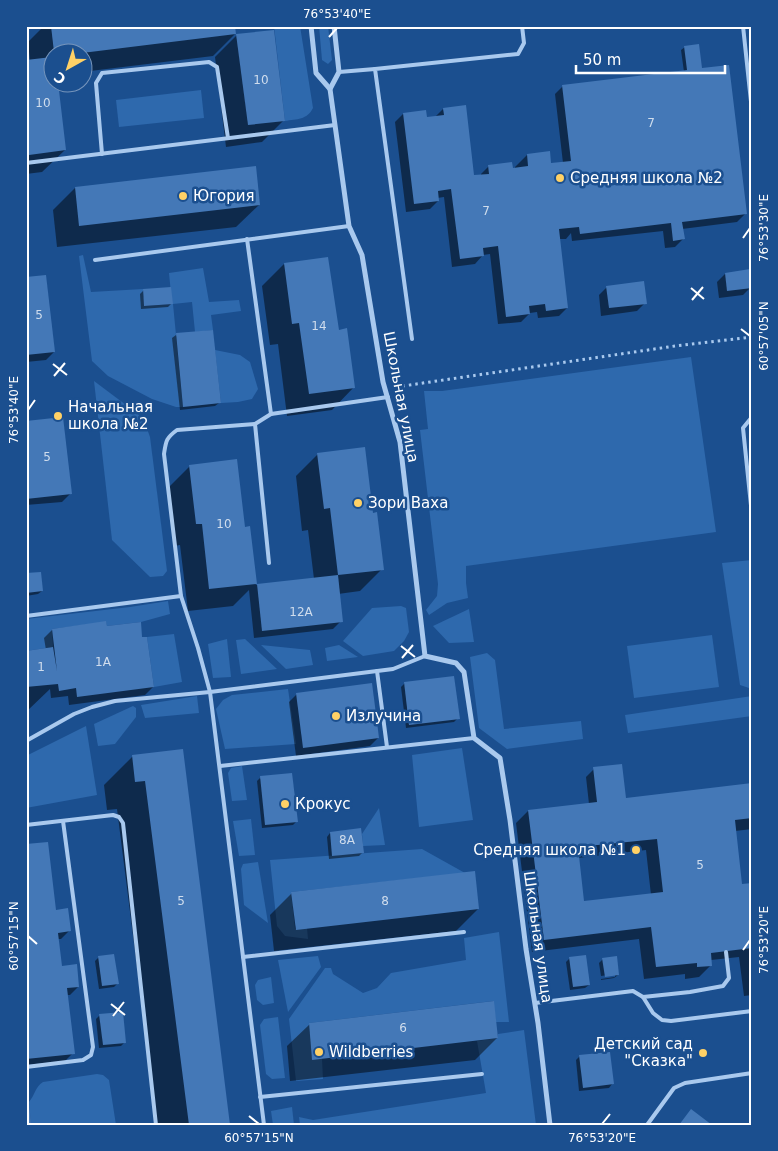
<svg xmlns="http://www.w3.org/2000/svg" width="778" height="1151" viewBox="0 0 778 1151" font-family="'DejaVu Sans',sans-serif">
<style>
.green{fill:#2e69ad}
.shadow{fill:#0007;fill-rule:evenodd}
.building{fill:#4478b7;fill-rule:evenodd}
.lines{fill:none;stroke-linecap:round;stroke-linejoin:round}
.path{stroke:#a9c9ee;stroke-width:3;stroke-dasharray:2.5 4;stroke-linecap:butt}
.service{stroke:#a9c9ee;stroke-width:4}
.minor{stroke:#a9c9ee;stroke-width:5}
.ticks{fill:none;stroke:#fff;stroke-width:2}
.poi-dot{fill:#ffd166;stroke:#1b4f8f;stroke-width:2}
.labels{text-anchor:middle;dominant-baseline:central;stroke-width:5;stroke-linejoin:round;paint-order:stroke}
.number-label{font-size:12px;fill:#d0dded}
.poi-label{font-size:15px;fill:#fff;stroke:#1b4f8f;text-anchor:start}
.street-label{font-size:15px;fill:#fff;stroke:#1b4f8f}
.neatline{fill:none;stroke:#fff;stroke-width:2}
.ticks-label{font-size:12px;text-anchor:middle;fill:#fff}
</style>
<rect width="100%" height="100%" fill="#1b4f8f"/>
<g class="green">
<path d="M274,26H300L313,108C307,120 297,119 285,121Z"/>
<path d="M319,26H328L332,60L328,64L322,60Z"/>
<path d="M201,90L204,118L119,127L116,100Z"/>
<path d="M83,255L91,292L143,289L144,306L172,304L169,273L203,268L209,302L239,300L241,311L211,315L213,330L195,332L192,302L173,304L183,407H176L152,399L108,376L92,361L79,256Z"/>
<path d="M215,350L240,355L250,362L258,389L252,399L238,402L221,403Z"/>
<path d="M691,357L716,532L466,566V583L468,598L447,603L429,615L426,610L437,596L438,584L420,430L428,429L424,391H442Z"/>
<path d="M94,381L138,414L145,423L150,437L167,571L163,576L150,577L112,540Z"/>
<path d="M752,560V689L740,685L722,563Z"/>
<path d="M168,601L170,614L141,622L107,626L106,622L52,629L53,647L26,651V619L130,607Z"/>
<path d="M401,606L406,608L409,632L404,641L394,651L363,656L343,641L372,608Z"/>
<path d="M469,609L474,642L449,643L433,626Z"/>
<path d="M174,634L182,682L154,687L147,637Z"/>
<path d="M712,635L719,687L634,698L627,646Z"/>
<path d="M227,639L231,677L213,678L208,644Z"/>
<path d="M245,639L277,669L241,674L236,640Z"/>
<path d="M261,645L310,650L313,665L286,669Z"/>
<path d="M339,645L358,657L327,661L325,648Z"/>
<path d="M487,653L495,660L504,729L581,721L583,739L507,749L479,728L470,657Z"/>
<path d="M288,689L296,744L225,749L216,709L223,700L232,695Z"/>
<path d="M197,696L199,713L145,718L141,705Z"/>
<path d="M752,696V716L628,733L625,715Z"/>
<path d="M133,706L136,708V717L115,744L98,746L94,724Z"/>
<path d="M86,726L97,795L26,808V756Z"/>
<path d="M462,748L473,820L419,827L412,755Z"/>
<path d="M242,766L247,800L232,801L228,773L231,768Z"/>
<path d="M379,808L385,845L363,846L362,834Z"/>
<path d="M251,819L255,855L239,856L233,821Z"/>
<path d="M422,849L465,873L291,892L295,929L307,928L308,939L285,936L277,926L270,860Z"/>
<path d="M258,862L268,923L244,905L241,869L243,864Z"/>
<path d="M499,932L509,1022H496L493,1001L309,1023L312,1059H322L323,1079L296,1081L289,1019L325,968H331L333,974L363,993L377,988L391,973L466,960L464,938Z"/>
<path d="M318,956L321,967L288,1012L278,960Z"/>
<path d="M271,977L274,1003L263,1005L257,1000L255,985L258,980Z"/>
<path d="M278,1017L285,1078L272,1079L266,1074L260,1025L264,1019Z"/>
<path d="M524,1030L536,1125H300L299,1117L313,1120L486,1093L477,1041L498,1038V1034Z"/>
<path d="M97,1074L103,1075L109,1080L116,1125H31L29,1102C35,1095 35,1087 43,1082Z"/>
<path d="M292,1107L294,1125H273L271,1111Z"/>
</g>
<g class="shadow">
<path d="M44,26H234L235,34L213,56L82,72V52H52V82L65,150L42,172L26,174V61H30L28,42Z"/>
<path d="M237,35L284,120L262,142L226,147L215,57Z"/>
<path d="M685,47L700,70L745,214L737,222L682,229L683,239L675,247L665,248L663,231L572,241L571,233L566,239H559L567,308L559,316L538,318L537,312L530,313L521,322L498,324L490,254L483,255L475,264L452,267L444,197L437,198L438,201L430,209L406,212L395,122L403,114L426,118L435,117L443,109L473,177L481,176V174L489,166L512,170L515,169V167L527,155L550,165L563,163L555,94L563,86L684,72L681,50Z"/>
<path d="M75,188L259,205L236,227L57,247L53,210Z"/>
<path d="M284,264L338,331L354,387L332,410L287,416L278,344L270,345L262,286Z"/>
<path d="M725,274L751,287L743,295L719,298L717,282Z"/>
<path d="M26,278L54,352L46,360L26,362Z"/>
<path d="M607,287L645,303L637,311L601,316L599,295Z"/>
<path d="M144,290L171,304L168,307L141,309L140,294Z"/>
<path d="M176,335L219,403L215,406L180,410L172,338Z"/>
<path d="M26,422L70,494L62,502L26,505Z"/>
<path d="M318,454L372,514L382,569L360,591L338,594L341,621L333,629L254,638L249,590L233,606L188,611L180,545L174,546L168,488L190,466L244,528H249L256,585L314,579L308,530L302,531L296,476Z"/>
<path d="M26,575L42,591L38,594L26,596Z"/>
<path d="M106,627L153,687L145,695L69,705L68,696L51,698L50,689L26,712V652L46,650L44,638L52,630Z"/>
<path d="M405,683L458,718L454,722L406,728L401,687Z"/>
<path d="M297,694L378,738L370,746L296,756L289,702Z"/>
<path d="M182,751L229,1125H157L117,809L107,810L104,785L132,757Z"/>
<path d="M594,769L623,800L752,784V829L735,831L740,885L752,884V995L744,996L739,957L711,960V965L699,977L685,979V974L644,979L639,939L532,952L516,823L528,811L589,804L586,777ZM646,850L651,895L583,902L578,858Z"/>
<path d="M260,778L297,821L293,825L262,828L257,781Z"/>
<path d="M330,833L363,852L359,856L329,859L327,837Z"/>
<path d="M26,846L54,911L69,931L61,939H58L61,967L78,987L70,995H67L73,1053L65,1061L26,1065Z"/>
<path d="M292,893L478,909L456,931L274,951L270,915Z"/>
<path d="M99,957L118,983L114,987L99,989L95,961Z"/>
<path d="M570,958L589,985L585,988L570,990L566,962Z"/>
<path d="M603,959L618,975L614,978L601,980V979L615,977V974L601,976L599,963Z"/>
<path d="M100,1015L125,1042L121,1046L99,1048L96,1019Z"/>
<path d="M310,1024L497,1038L475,1060L290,1081L287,1046Z"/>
<path d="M580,1056L612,1084L609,1088L579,1091L576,1060Z"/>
</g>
<g class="building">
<path d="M51,26H235L236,34L82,53L54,52Z"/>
<path d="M274,30L285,121L248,125L236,34Z"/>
<path d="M699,44L702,68L729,65L747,214L682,222L685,239L673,241L671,223L580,234L579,227L559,229L568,308L546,311L545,304L529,306L530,314L506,317L498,246L483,248L484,256L460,259L451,189L438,191L439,201L414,204L403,113L426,110L427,117L444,115L443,108L466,105L474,175L489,174L488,165L512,162L513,168L528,166L527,154L550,151L551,163L571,161L562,85L687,70L684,46Z"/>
<path d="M52,57V82H58L66,150L29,155L26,135V60Z"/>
<path d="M256,166L260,205L79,226L75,187Z"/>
<path d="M328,257L339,330L347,328L355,388L309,394L299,323L292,324L284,263Z"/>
<path d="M750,269L752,288L727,291L725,273Z"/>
<path d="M46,275L55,352L26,355V277Z"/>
<path d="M644,281L647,304L609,308L606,286Z"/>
<path d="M171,287L173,304L144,306L143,289Z"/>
<path d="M213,330L221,403L183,407L176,333Z"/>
<path d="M63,417L72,494L26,499V421Z"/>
<path d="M365,447L373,513L377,512L384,570L338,575L330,508L324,509L317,453Z"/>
<path d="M237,459L245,527L250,526L257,584L209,589L202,524H196L189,465Z"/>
<path d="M41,572L43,591L26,593V573Z"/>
<path d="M338,575L343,622L262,631L257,584Z"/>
<path d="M106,621L107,626L141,622L142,637H147L154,687L77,697L76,688L59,691L58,684L26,687V651L53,647L57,671L52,629Z"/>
<path d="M454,676L460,719L409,725L404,682Z"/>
<path d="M372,683L379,738L303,748L296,693Z"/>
<path d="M183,749L230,1125H189L145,781L135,782L132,755Z"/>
<path d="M622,764L626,798L752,783V818L735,820L742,884L752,883V948L711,953L712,966L697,967V963L656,967L651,927L544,940L528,810L597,802L593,767ZM657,839L663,892L584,901L578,847Z"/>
<path d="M292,773L298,822L265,825L260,776Z"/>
<path d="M361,828L364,853L332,856L330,832Z"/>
<path d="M48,842L56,910L68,908L71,931L58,933L62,966L77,964L79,987L67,988L75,1054L26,1059V844Z"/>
<path d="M475,871L479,909L296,930L291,892Z"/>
<path d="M114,954L119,984L102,986L98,956Z"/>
<path d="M586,955L590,985L573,987L569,957Z"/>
<path d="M617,956L619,975L605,977L602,958Z"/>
<path d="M494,1001L498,1038L312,1060L309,1023Z"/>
<path d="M123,1012L126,1043L103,1045L99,1014Z"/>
<path d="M610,1052L614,1084L583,1088L579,1055Z"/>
<path d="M26,1102H29L31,1125H26Z"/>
<path d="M691,1109L712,1125H679Z"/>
</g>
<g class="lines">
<path class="path" d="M396,387L675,346L752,337"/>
<g class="service">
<path d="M743,26L752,111"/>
<path d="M339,72L375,69"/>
<path d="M102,154L96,83L102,73L209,62L217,67L228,138"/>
<path d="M26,163L335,125"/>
<path d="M247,239L271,414"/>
<path d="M95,260L349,226"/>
<path d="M412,339L375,69L518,54L524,43L522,26"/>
<path d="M752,417L743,428L752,515"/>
<path d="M255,424L177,430C166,438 166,441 164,454L181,596L198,648L210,692L264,1125"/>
<path d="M269,563L255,424L271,414L388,397"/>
<path d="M26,616L181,596"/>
<path d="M377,671L387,747"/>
<path d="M26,741L74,714L92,707L115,701L210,692L393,669L425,656"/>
<path d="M220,766L474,738"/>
<path d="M26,825L113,815L119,817L123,823L156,1125"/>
<path d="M243,957L464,932"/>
<path d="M643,997L653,1013L662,1020L671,1021L752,1011"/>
<path d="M535,1003L633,991L643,997L690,992L723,986L729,978L726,952"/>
<path d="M26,1067L83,1060L91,1055L93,1047L63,821"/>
<path d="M260,1097L482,1074"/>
<path d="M647,1125L674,1088L685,1083L752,1073"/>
</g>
<g class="minor">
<path d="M311,26L316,73L330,89"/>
<path d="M334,26L339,72L330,89L349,226L362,255L383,382L400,442L425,656L456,663L464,672L474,738L500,758L510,820L526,949L538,1023L550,1125"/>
</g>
</g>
<path class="ticks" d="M329,37L337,28M743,238L750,228M691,288L704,299M692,300L703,287M741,329L750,336M53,364L67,375M54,376L65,363M28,410L35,400M401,646L415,657M402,658L413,645M28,936L37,944M743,950L750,940M111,1004L125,1015M113,1016L124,1002M249,1116L259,1124M602,1124L610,1114"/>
<g class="poi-dot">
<circle cx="560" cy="178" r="5"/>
<circle cx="183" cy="196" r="5"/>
<circle cx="58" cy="416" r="5"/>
<circle cx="358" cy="503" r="5"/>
<circle cx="336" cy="716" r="5"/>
<circle cx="285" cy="804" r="5"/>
<circle cx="636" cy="850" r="5"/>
<circle cx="319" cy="1052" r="5"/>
<circle cx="703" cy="1053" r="5"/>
</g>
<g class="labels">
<g class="number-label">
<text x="261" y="80">10</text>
<text x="43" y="103">10</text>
<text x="651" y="123">7</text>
<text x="486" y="211">7</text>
<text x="39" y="315">5</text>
<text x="319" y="326">14</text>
<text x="47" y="457">5</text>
<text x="224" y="524">10</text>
<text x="301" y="612">12А</text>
<text x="103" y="662">1А</text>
<text x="41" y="667">1</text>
<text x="347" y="840">8А</text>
<text x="700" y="865">5</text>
<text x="181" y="901">5</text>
<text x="385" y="901">8</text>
<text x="403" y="1028">6</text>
</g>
<g class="poi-label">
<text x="570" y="178">Средняя школа №2</text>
<text x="193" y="196">Югория</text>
<text x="68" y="407">Начальная<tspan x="68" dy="17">школа №2</tspan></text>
<text x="368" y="503">Зори Ваха</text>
<text x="346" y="716">Излучина</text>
<text x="295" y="804">Крокус</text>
<text x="626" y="850" text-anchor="end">Средняя школа №1</text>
<text x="693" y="1044" text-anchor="end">Детский сад<tspan x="693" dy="17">"Сказка"</tspan></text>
<text x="329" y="1052">Wildberries</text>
</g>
<g class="street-label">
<text transform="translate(401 397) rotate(79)">Школьная улица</text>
<text transform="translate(538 937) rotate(82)">Школьная улица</text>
</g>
</g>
<rect width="778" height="1151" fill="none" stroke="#1b4f8f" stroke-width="55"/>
<g transform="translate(68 68) rotate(219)"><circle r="24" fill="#1b4f8f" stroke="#7695bc"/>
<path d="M0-4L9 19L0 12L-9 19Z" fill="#ffd166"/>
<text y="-8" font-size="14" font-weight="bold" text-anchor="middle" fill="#ffffff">С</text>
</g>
<path d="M576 65v8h149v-8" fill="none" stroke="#ffffff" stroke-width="2.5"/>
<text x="583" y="65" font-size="15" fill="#ffffff" stroke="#1b4f8f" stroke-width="4" paint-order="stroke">50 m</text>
<rect x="28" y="28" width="722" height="1096" class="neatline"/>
<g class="ticks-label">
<text x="337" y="18">76°53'40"E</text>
<text transform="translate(764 228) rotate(-90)" y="4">76°53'30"E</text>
<text transform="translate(764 336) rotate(-90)" y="4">60°57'05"N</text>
<text transform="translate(14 410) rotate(-90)" y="4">76°53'40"E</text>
<text transform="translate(14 936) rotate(-90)" y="4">60°57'15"N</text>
<text transform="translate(764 940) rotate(-90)" y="4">76°53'20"E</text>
<text x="259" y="1142">60°57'15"N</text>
<text x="602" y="1142">76°53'20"E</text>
</g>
</svg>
